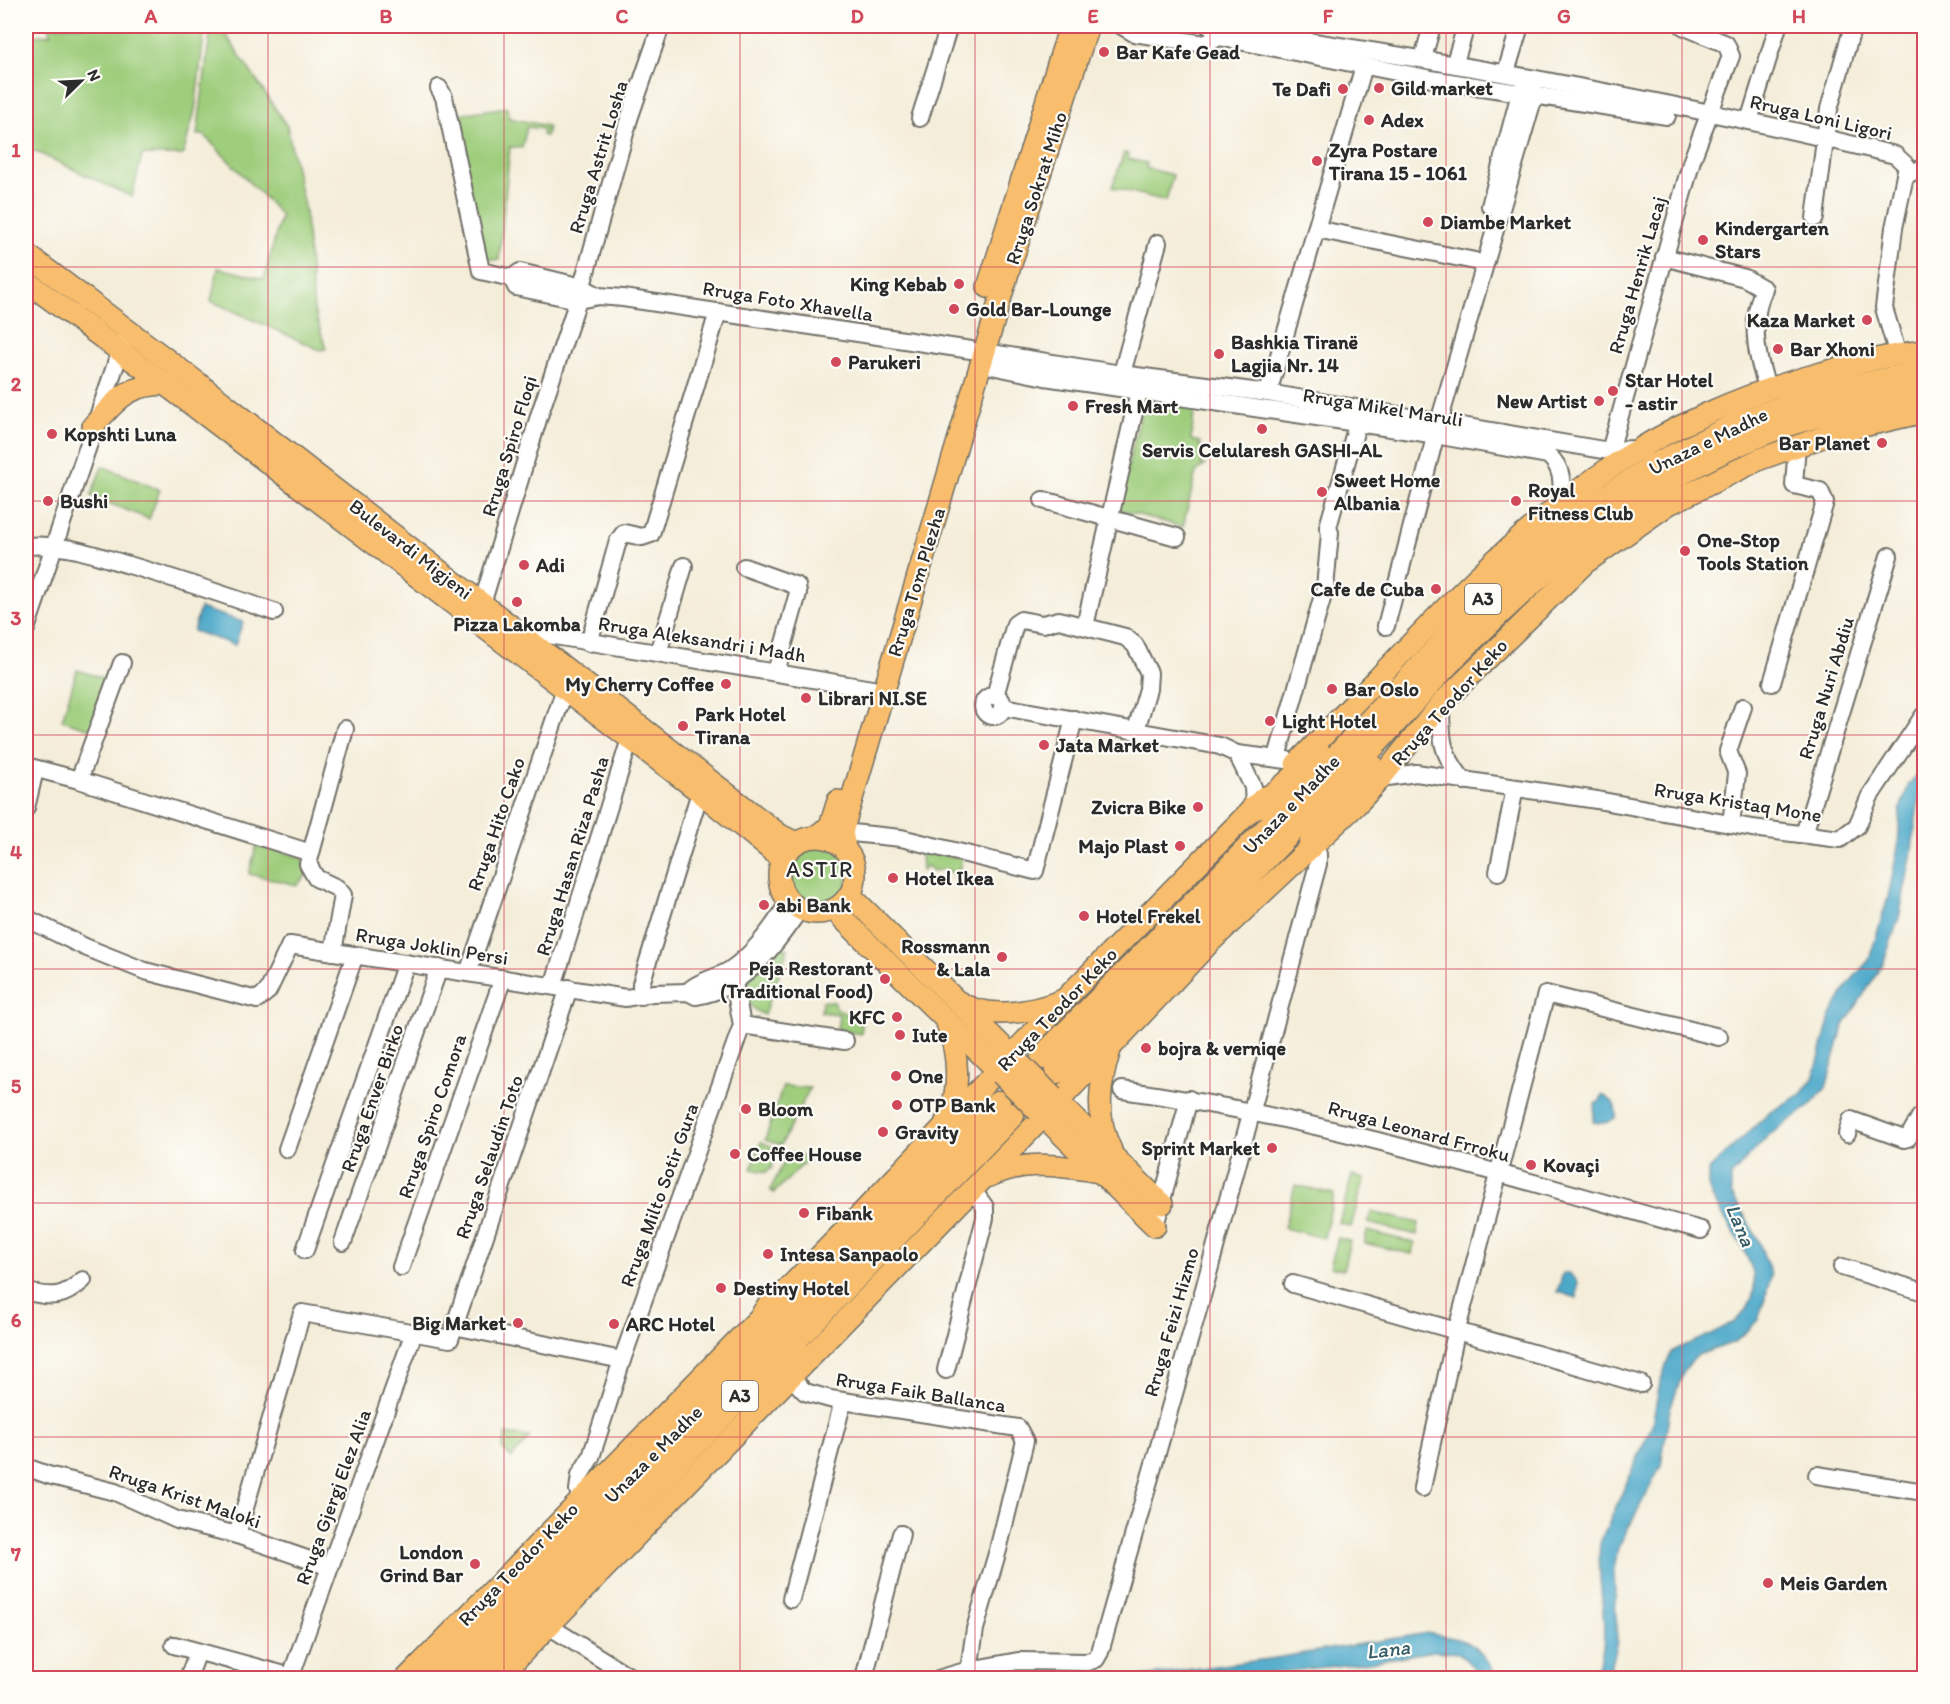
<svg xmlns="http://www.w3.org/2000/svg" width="1950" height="1704" viewBox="0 0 1950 1704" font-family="Itim,sans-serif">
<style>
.green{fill:#9ecd7c;stroke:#647c54;stroke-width:1.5}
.water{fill:#4ba8c9;stroke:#3b6a7a;stroke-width:1.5}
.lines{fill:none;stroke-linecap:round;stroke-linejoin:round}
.minor-casing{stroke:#716f68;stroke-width:20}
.major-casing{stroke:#716f68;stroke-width:24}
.highway-casing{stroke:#716f68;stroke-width:27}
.minor{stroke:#fff;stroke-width:16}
.major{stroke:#f9be6d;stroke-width:21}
.highway{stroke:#f9be6d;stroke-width:24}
.major-bridge-casing{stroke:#716f68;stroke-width:24;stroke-linecap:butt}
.major-bridge{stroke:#f9be6d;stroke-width:21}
.grid{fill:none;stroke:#d1495b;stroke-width:1.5;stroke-opacity:0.55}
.poi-dot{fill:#d1495b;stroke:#fdfcf7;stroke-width:2}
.labels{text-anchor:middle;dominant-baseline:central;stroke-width:4.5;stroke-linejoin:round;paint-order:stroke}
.shield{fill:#fdfcf7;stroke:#6a6a68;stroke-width:1.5}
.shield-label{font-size:18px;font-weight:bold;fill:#2b2b2b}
.poi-label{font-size:20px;font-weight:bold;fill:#2b2b2b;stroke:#fdfcf7;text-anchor:start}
.street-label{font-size:20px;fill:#2b2b2b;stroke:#fdfcf7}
.water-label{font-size:21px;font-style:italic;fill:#385d6a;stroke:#fdfcf7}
.quarter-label{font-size:22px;letter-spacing:1.5px;fill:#2b2b2b;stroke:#fdfcf7}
.neatline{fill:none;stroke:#d1495b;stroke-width:2}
.grid-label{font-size:20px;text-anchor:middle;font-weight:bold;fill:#d1495b}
</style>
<rect width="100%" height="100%" fill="#fdfcf7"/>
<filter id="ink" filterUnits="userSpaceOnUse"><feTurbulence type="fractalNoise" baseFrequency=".0167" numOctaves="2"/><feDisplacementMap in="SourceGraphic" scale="12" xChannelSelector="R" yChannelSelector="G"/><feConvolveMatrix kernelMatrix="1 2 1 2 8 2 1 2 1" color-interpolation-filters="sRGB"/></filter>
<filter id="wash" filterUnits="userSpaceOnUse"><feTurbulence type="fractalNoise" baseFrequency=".008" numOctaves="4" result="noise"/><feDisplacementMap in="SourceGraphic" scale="24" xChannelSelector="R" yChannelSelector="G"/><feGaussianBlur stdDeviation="1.35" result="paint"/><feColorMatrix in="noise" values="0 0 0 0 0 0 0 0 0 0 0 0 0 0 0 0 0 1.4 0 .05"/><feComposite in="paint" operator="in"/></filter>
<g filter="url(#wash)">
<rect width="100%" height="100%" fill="#f4edd9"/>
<g class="green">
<path d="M49,26H205L195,110L183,155H142L132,197L26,147V37L51,34Z"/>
<path d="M211,26H220L287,126L305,211L314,310L326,349L320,350L211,301L218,268L264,279L281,215L204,135H197Z"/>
<path d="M507,107L509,118L548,126L546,136L542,135L543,129L527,127L522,148L510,147L499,260L487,259L479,251L453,115Z"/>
<path d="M1124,153L1129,154L1128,159L1147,163L1146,168L1173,175L1166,201L1112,187Z"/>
<path d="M1149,397L1195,405L1191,440L1200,442L1199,446L1203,447L1201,465H1205L1196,472L1183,527L1117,509L1144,401Z"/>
<path d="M102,466L160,490L149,519L91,496Z"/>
<path d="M77,670L109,680L93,730L62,720Z"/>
<path d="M257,843L302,858L307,875L297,885L249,874Z"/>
<circle cx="817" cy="875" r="31"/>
<path d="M921,851L962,858L956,883L954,874L946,869L933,871L927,865L922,871Z"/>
<path d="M781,947L788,949L764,1015C752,1010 743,999 742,985Z"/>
<path d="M822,1001L834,1002L837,1008L862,1025L861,1034L837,1030L839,1014L821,1012Z"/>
<path d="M783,1086L810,1088L781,1145L765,1140Z"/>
<path d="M761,1142L778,1149L771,1169L766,1172L751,1169Z"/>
<path d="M789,1152L809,1158L774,1193L770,1190Z"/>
<path d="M1352,1175L1364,1179L1351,1227L1339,1223Z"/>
<path d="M1295,1185L1334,1194L1324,1238L1284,1228Z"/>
<path d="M1371,1212L1419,1223L1417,1235L1368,1223Z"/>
<path d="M1367,1231L1415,1243L1412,1254L1364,1243Z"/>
<path d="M1338,1238L1350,1241L1343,1270L1330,1267Z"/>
<path d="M506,1434L530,1437L512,1458L502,1448Z"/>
</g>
<g class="water">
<path d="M200,608L243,622L235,645L193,631Z"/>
<path d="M1924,767V788L1919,797L1911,858L1899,918L1883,964L1843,1027L1826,1088L1810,1106L1768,1136L1731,1176V1193L1758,1239L1771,1275L1765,1299L1758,1320L1735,1342L1698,1355L1684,1370L1670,1409L1661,1466L1618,1548L1614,1569L1617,1642L1607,1678H1593C1597,1669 1602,1657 1603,1647C1607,1612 1596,1578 1600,1543L1652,1425L1660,1382L1671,1352C1692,1341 1719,1333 1738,1318C1783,1278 1721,1226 1709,1189C1707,1184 1708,1176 1708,1170L1770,1112L1801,1094L1814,1077L1830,1017L1848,984L1869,960L1888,897L1898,847L1900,809L1909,784Z"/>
<path d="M1602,1095C1614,1100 1616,1105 1616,1117C1608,1124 1603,1124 1593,1122L1595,1104L1600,1101Z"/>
<path d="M1563,1273H1569L1578,1282L1577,1298L1557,1292Z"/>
<path d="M1427,1633C1468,1640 1478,1641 1497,1678H1484L1459,1653L1434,1651L1363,1663L1226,1678H1027L1041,1676L1135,1677L1275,1658Z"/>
</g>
</g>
<g filter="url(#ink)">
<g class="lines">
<defs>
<g id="minor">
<path d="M1122,26L1134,33L1205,44L1219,37L1437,80L1667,116"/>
<path d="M1209,26C1439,60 1669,99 1895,155L1907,166L1894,228L1884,308L1898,355"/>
<path d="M1923,26L1924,29"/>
<path d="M1423,58L1432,26"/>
<path d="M1455,62L1466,26"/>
<path d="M1506,72L1520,26"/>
<path d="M439,88L444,97L481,271L512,278"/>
<path d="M920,118L949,26"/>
<path d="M1749,121L1778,26"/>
<path d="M1905,175L1924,168"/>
<path d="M1490,206L1520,93L1525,84"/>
<path d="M1815,218L1829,109L1853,26"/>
<path d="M1316,229L1475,261"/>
<path d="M1664,257L1745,278L1764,289C1749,321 1756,357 1768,389"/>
<path d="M599,296L582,287L520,272L512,278L516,287L578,300L599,296L623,298L971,350"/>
<path d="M985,352L1121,374L1268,393L1603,450L1638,449"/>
<path d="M982,364L1045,377L1424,433L1548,455C1564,469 1562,484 1561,504"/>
<path d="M1119,384L1158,243"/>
<path d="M1268,393L1364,66"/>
<path d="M1610,451L1692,160L1731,56L1726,44L1683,26"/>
<path d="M1043,500L1177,537"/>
<path d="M26,546C65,543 91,554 129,565C177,579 225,595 274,612"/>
<path d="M744,567L797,586L798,593L776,672"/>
<path d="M482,604L540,413L578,300L629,119L661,26"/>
<path d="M1085,626L1139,391"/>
<path d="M1386,626L1439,422L1532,103L1534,95L1531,84"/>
<path d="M26,629L124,340"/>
<path d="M526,638L543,634L872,689"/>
<path d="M589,643L618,541L624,533L642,537L651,534L718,312"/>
<path d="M658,653L684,566"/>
<path d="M1772,683L1825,502L1820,491L1794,485L1797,444"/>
<path d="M995,696L1015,624L1021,620L1043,624L1059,620L1125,637L1135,645L1149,673L1148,689L1136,730"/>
<circle cx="993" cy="706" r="10"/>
<path d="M1441,704C1441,740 1441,753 1464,781"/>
<path d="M1003,707L1220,746L1237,754L1287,760"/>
<path d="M1237,754L1253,787L1254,808"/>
<path d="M1277,757L1325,588L1330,533L1328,527L1357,425"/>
<path d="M26,766L79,780L311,853"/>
<path d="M1381,778L1416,773L1597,800L1752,828L1840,839L1857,826L1870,796L1924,715"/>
<path d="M79,780L122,663"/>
<path d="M26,808L35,770"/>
<path d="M1731,824L1737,774L1728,751L1743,707"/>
<path d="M842,832L901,838L1035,871L1074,719"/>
<path d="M1804,834L1889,556"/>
<path d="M1498,872L1515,788"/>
<path d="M26,918L85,947L145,971L257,1000L268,991L290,945L626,998L653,993L688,992L696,996C744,989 773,947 800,909"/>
<path d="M333,952L343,895L337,888L316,878L308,864L345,729"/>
<path d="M468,973L565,689"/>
<path d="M553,986L630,739"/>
<path d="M688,992C697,981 718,978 730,970C755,953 774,927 789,901"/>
<path d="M641,996V984L700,792"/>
<path d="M742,1025L845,1041"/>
<path d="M1122,1090C1320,1117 1509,1177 1701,1230"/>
<path d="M1847,1134L1851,1120L1904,1139L1908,1138L1920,1117L1924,1118"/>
<path d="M287,1149L355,955"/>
<path d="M1155,1226L1189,1099"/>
<path d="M343,1242L439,968"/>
<path d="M305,1250L406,963"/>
<path d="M401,1267L503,978"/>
<path d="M1842,1267L1924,1292"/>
<path d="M1293,1284L1641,1384"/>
<path d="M26,1292C53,1297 62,1299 83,1280"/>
<path d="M454,1326L622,1360"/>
<path d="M946,1370L985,1218V1207L972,1189"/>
<path d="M790,1376L805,1392L830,1399L1018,1428L1025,1441L998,1550L975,1629L969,1670"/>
<path d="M26,1467L48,1475L115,1492L177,1520L237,1535L330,1567"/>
<path d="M1817,1475L1924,1492"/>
<path d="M1422,1488L1456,1333L1546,994L1719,1037"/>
<path d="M581,1500L578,1490L580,1475L591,1457L622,1360L742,1025L734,982L727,972"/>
<path d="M237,1535L302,1313L450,1339L569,988"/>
<path d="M791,1599L843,1401"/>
<path d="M547,1625L632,1678"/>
<path d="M174,1645L296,1678"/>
<path d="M291,1676L414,1332"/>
<path d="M188,1678L198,1652"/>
<path d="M864,1678L901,1534"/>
<path d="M941,1678L969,1670L1018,1661L1088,1662L1096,1659L1100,1652L1204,1289L1318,864V854L1311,845"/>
</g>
<g id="major">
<path d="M26,254L190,377L780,835L796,843"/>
<path d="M26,281L178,394L700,792L782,859"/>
<path d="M988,287L1070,26"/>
<path d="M93,426C118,399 126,385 166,384"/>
<path d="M1296,764C1395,663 1488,552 1605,471C1668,427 1744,394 1818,374C1854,364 1888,355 1924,351"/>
<circle cx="817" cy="875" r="38"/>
<path d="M815,837L830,826L838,801"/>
<path d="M845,848L842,832L1007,276L1088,26"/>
<path d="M850,895L1016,1060"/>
<path d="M834,910L1001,1074"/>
<path d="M959,1002C987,1021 1034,1012 1063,1000"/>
<path d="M1110,1050C1099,1084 1095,1118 1111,1150"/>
<path d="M1053,1097L1162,1204"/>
<path d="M1038,1111L1155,1226"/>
<path d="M946,1121C962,1092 958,1052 947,1023"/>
<path d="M990,1176C1026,1159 1062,1166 1100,1172"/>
<path d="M407,1678L863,1212L1064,1000L1264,797"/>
<path d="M498,1678L1111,1047L1209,943L1357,804L1381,778L1441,704L1585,563L1669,504L1760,459L1837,432L1924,412"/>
</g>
<g id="highway">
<path d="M1254,808L1279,791L1320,755"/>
<path d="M1311,845L1315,835L1347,798L1371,766"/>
<path d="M1043,1057L1305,791L1494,588L1580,515L1652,467L1740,423L1822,394L1924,372"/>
<path d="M1057,1071C1158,970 1257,866 1357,763C1388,731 1417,696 1448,663C1544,565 1650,473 1782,426C1827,410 1877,401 1924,393"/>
<path d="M741,1350L767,1309"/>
<path d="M761,1388L809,1357"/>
<path d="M437,1678L592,1516L998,1103"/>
<path d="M468,1678L1012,1115"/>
</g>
</defs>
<use href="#minor" class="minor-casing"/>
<use href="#major" class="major-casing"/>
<use href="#highway" class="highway-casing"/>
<use href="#minor" class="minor"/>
<use href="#major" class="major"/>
<use href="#highway" class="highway"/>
<defs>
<g id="major-bridge">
<path d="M1016,1060L1053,1097"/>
<path d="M1001,1074L1038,1111"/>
</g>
</defs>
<use href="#major-bridge" class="major-bridge-casing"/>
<use href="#major-bridge" class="major-bridge"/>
</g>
</g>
<path class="grid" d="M268,26V1678M504,26V1678M740,26V1678M975,26V1678M1210,26V1678M1446,26V1678M1682,26V1678M26,267H1924M26,501H1924M26,735H1924M26,969H1924M26,1203H1924M26,1437H1924"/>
<g class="poi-dot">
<circle cx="1104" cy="52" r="6"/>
<circle cx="1379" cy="88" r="6"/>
<circle cx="1343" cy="89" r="6"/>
<circle cx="1369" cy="120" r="6"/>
<circle cx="1317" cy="161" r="6"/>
<circle cx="1428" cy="222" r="6"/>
<circle cx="1703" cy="240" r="6"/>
<circle cx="959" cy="284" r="6"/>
<circle cx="954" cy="309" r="6"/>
<circle cx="1867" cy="320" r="6"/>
<circle cx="1778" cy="349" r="6"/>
<circle cx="1219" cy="354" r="6"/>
<circle cx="836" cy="362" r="6"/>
<circle cx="1613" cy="391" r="6"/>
<circle cx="1599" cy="401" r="6"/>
<circle cx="1073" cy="406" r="6"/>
<circle cx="1262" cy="429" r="6"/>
<circle cx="52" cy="434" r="6"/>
<circle cx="1882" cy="443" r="6"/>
<circle cx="1322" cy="492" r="6"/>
<circle cx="48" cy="501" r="6"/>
<circle cx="1516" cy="501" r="6"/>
<circle cx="1685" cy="551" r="6"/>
<circle cx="524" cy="565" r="6"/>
<circle cx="1436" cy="589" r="6"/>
<circle cx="517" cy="602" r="6"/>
<circle cx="726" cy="684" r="6"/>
<circle cx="1332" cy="689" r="6"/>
<circle cx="806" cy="698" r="6"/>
<circle cx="1270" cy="721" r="6"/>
<circle cx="683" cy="726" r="6"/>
<circle cx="1044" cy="745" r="6"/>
<circle cx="1198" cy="807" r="6"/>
<circle cx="1180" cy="846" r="6"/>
<circle cx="893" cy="878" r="6"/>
<circle cx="764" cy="905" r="6"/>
<circle cx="1084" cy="916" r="6"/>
<circle cx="1002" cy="957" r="6"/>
<circle cx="885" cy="979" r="6"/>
<circle cx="897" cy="1017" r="6"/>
<circle cx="900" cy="1035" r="6"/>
<circle cx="1146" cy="1048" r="6"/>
<circle cx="896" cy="1076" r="6"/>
<circle cx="897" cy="1105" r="6"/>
<circle cx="746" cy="1109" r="6"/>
<circle cx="883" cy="1132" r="6"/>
<circle cx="1272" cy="1148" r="6"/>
<circle cx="735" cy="1154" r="6"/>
<circle cx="1531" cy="1165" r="6"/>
<circle cx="804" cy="1213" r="6"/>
<circle cx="768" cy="1254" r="6"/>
<circle cx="721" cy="1288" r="6"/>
<circle cx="518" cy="1323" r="6"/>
<circle cx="614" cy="1324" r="6"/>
<circle cx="475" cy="1564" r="6"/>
<circle cx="1768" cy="1583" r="6"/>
</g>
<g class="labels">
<g class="shield">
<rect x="1465" y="584" width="36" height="30" rx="4.5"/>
<rect x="722" y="1381" width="36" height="30" rx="4.5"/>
</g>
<g class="shield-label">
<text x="1483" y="599">A3</text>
<text x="740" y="1396">A3</text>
</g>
<g class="poi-label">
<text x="1116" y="52">Bar Kafe Gead</text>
<text x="1391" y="88">Gild market</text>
<text x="1331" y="89" text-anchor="end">Te Dafi</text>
<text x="1381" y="120">Adex</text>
<text x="1329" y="150">Zyra Postare<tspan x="1329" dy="23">Tirana 15 - 1061</tspan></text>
<text x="1440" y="222">Diambe Market</text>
<text x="1715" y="228">Kindergarten<tspan x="1715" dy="23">Stars</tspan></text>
<text x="947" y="284" text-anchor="end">King Kebab</text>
<text x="966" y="309">Gold Bar-Lounge</text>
<text x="1855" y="320" text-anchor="end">Kaza Market</text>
<text x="1231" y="342">Bashkia Tiranë<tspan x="1231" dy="23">Lagjia Nr. 14</tspan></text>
<text x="1790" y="349">Bar Xhoni</text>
<text x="848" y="362">Parukeri</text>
<text x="1625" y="380">Star Hotel<tspan x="1625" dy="23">- astir</tspan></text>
<text x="1587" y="401" text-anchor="end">New Artist</text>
<text x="1085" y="406">Fresh Mart</text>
<text x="64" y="434">Kopshti Luna</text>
<text x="1870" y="443" text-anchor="end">Bar Planet</text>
<text x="1262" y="450" text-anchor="middle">Servis Celularesh GASHI-AL</text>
<text x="1334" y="480">Sweet Home<tspan x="1334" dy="23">Albania</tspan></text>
<text x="1528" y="490">Royal<tspan x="1528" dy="23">Fitness Club</tspan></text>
<text x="60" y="501">Bushi</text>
<text x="1697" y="540">One-Stop<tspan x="1697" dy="23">Tools Station</tspan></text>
<text x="536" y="565">Adi</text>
<text x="1424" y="589" text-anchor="end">Cafe de Cuba</text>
<text x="517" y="624" text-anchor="middle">Pizza Lakomba</text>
<text x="714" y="684" text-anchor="end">My Cherry Coffee</text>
<text x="1344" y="689">Bar Oslo</text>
<text x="818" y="698">Librari NI.SE</text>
<text x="695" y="714">Park Hotel<tspan x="695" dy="23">Tirana</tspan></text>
<text x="1282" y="721">Light Hotel</text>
<text x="1056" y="745">Jata Market</text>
<text x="1186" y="807" text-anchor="end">Zvicra Bike</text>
<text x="1168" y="846" text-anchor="end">Majo Plast</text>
<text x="905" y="878">Hotel Ikea</text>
<text x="776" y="905">abi Bank</text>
<text x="1096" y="916">Hotel Frekel</text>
<text x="990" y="946" text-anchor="end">Rossmann<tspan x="990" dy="23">&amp; Lala</tspan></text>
<text x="873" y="968" text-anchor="end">Peja Restorant<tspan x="873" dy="23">(Traditional Food)</tspan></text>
<text x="885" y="1017" text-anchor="end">KFC</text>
<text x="912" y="1035">Iute</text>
<text x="1158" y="1048">bojra &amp; verniqe</text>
<text x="908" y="1076">One</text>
<text x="909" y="1105">OTP Bank</text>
<text x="758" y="1109">Bloom</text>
<text x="895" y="1132">Gravity</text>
<text x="1260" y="1148" text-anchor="end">Sprint Market</text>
<text x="747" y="1154">Coffee House</text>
<text x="1543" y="1165">Kovaçi</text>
<text x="816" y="1213">Fibank</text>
<text x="780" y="1254">Intesa Sanpaolo</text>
<text x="733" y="1288">Destiny Hotel</text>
<text x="506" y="1323" text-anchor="end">Big Market</text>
<text x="626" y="1324">ARC Hotel</text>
<text x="463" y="1552" text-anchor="end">London<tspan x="463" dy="23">Grind Bar</tspan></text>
<text x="1780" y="1583">Meis Garden</text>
</g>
<g class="street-label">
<text transform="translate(1821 117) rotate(13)">Rruga Loni Ligori</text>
<text transform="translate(598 157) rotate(-73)">Rruga Astrit Losha</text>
<text transform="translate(1036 188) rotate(-72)">Rruga Sokrat Miho</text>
<text transform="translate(1637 275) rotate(-74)">Rruga Henrik Lacaj</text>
<text transform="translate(788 301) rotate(9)">Rruga Foto Xhavella</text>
<text transform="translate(1383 407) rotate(9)">Rruga Mikel Maruli</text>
<text transform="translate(1708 441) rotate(-26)">Unaza e Madhe</text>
<text transform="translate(509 446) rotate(-73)">Rruga Spiro Floqi</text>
<text transform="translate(411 549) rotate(38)">Bulevardi Migjeni</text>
<text transform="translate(916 582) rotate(-73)">Rruga Tom Plezha</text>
<text transform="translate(702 639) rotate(9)">Rruga Aleksandri i Madh</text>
<text transform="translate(1826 688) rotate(-73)">Rruga Nuri Abdiu</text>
<text transform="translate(1449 702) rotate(-48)">Rruga Teodor Keko</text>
<text transform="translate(1738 802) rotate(9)">Rruga Kristaq Mone</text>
<text transform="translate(1291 804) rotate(-46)">Unaza e Madhe</text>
<text transform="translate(496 824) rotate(-71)">Rruga Hito Cako</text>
<text transform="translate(572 856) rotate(-73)">Rruga Hasan Riza Pasha</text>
<text transform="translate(432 946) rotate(9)">Rruga Joklin Persi</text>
<text transform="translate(1057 1009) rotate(-46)">Rruga Teodor Keko</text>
<text transform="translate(372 1098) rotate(-71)">Rruga Enver Birko</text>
<text transform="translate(432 1116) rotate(-71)">Rruga Spiro Comora</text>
<text transform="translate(1419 1131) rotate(15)">Rruga Leonard Frroku</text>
<text transform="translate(489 1157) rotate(-71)">Rruga Selaudin Toto</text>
<text transform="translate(659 1195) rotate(-70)">Rruga Milto Sotir Gura</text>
<text transform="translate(1171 1322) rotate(-74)">Rruga Feizi Hizmo</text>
<text transform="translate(921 1392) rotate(9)">Rruga Faik Ballanca</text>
<text transform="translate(653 1454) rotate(-45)">Unaza e Madhe</text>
<text transform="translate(185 1496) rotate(19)">Rruga Krist Maloki</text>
<text transform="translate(333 1497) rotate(-70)">Rruga Gjergj Elez Alia</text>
<text transform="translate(518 1564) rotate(-46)">Rruga Teodor Keko</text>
</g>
<g class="water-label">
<text transform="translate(1741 1225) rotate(67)">Lana</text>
<text transform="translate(1388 1649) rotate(-7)">Lana</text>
</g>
<g class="quarter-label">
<text x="820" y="869">ASTIR</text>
</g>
</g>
<rect width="1950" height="1704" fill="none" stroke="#fdfcf7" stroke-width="66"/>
<g transform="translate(81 81) rotate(66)" stroke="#fdfcf7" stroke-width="4.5" paint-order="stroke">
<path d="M0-4.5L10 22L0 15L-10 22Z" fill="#2b2b2b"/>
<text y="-9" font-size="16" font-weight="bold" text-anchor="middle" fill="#2b2b2b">N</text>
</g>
<rect x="33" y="33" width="1884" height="1638" class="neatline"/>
<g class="grid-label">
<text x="151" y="23">A</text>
<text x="386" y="23">B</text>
<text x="622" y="23">C</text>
<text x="857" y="23">D</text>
<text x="1093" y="23">E</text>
<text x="1328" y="23">F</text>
<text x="1564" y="23">G</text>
<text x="1799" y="23">H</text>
<text x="16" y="157">1</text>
<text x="16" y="391">2</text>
<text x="16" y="625">3</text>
<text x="16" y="859">4</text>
<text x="16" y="1093">5</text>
<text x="16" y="1327">6</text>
<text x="16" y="1561">7</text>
</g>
</svg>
